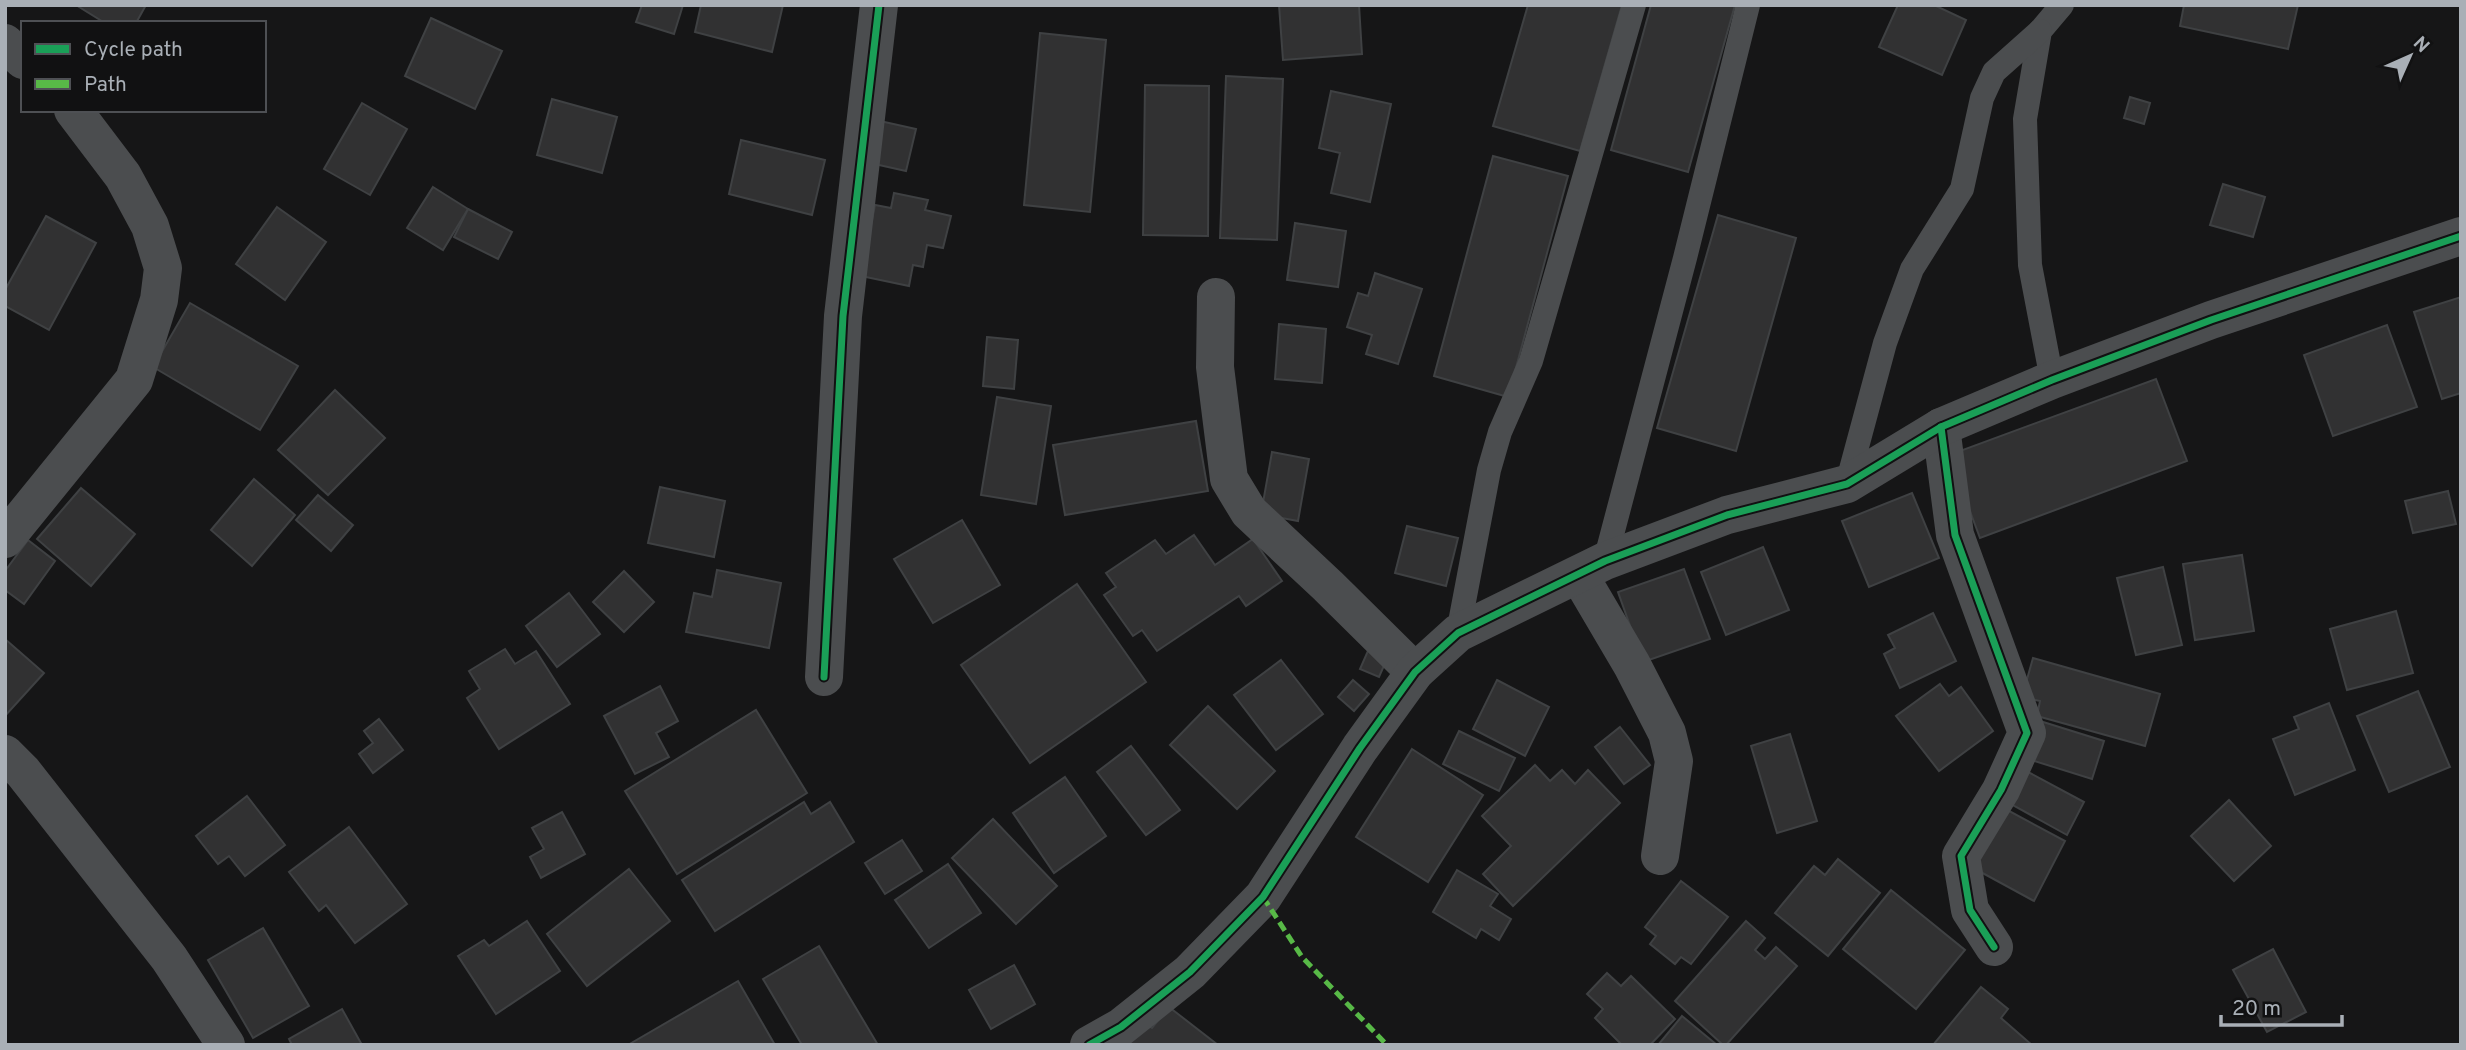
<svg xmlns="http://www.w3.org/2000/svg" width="2466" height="1050" viewBox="0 0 2466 1050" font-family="Overpass,sans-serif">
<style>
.building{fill:#313132;stroke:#3f4143;stroke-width:2}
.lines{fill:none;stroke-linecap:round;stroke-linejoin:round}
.service{stroke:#4b4d4f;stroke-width:24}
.minor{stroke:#4b4d4f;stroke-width:38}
.quiet{stroke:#58b947;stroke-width:5;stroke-dasharray:10 5;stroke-linecap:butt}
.cycleway-casing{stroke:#111112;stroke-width:11}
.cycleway{stroke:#1a9f57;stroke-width:7}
</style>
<rect width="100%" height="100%" fill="#161617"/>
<g class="building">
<path d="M76,5H146L136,23H105Z"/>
<path d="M642,5H683L674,34L636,22Z"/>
<path d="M701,5H783L772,52L695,32Z"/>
<path d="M1279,5H1359L1362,54L1283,60Z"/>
<path d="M1528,5H1622L1580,151L1493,126Z"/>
<path d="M1651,5H1735L1688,172L1611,150Z"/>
<path d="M1898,5H1934L1966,20L1942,75L1879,47Z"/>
<path d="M2184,5H2298L2288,49L2180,26Z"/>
<path d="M431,18L502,51L475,109L405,76Z"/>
<path d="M1040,33L1106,40L1090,212L1024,205Z"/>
<path d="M1226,76L1283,79L1277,240L1220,238Z"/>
<path d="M1145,85L1209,86L1208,236L1143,235Z"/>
<path d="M1331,91L1391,104L1370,202L1331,193L1340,153L1319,148Z"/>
<path d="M2130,97L2150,103L2144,124L2124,118Z"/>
<path d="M552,99L617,117L602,173L537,155Z"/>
<path d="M362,103L407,129L370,195L324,169Z"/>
<path d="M880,121L916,129L906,171L870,163Z"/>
<path d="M741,140L825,160L812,215L729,194Z"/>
<path d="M1493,156L1568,176L1508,397L1434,376Z"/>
<path d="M2223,184L2265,197L2253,237L2210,225Z"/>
<path d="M433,187L468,209L443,250L407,228Z"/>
<path d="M894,193L928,200L925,210L951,216L943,248L927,245L923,267L913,265L909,286L861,276L875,205L891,208Z"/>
<path d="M277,207L326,242L285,300L236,264Z"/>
<path d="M468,209L512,232L498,259L454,237Z"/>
<path d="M1718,215L1796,238L1736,451L1657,428Z"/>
<path d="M46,216L96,243L49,330L5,306V290Z"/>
<path d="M1295,223L1346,231L1338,287L1287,280Z"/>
<path d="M1375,273L1422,289L1398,364L1366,354L1372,335L1347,327L1358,293L1368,296Z"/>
<path d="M2461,297V393L2442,399L2414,312Z"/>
<path d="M190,303L298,366L260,430L153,367Z"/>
<path d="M1279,324L1326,329L1322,383L1275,379Z"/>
<path d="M2387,325L2417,407L2333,436L2304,355Z"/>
<path d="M987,337L1018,340L1014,389L983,386Z"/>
<path d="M2156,379L2187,461L1980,538L1949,455Z"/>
<path d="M335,390L385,438L328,495L278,450Z"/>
<path d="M997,397L1051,406L1036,504L981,495Z"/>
<path d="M1196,421L1208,491L1065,515L1053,445Z"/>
<path d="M1272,452L1309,459L1298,521L1261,514Z"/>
<path d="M254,479L295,515L252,566L211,530Z"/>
<path d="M660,487L725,501L714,557L648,543Z"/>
<path d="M81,488L135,534L91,586L37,539Z"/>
<path d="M2448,491L2456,524L2413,533L2405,501Z"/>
<path d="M1912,493L1939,558L1869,587L1842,521Z"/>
<path d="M318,495L353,525L331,551L296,520Z"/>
<path d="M962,520L1000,585L933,623L894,559Z"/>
<path d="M1407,526L1458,538L1446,586L1395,573Z"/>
<path d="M1194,535L1215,565L1253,539L1282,581L1246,606L1239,596L1157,651L1142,630L1133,636L1104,595L1116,587L1106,573L1155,540L1166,554Z"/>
<path d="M28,540L55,561L24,604L5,590V571Z"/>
<path d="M1763,547L1789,610L1726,635L1701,572Z"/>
<path d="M2242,555L2254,631L2195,640L2183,564Z"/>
<path d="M2163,567L2182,645L2136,655L2117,578Z"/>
<path d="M1684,569L1710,639L1643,662L1618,592Z"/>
<path d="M717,570L781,583L769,648L686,632L694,593L712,597Z"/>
<path d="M624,571L654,602L624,632L593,602Z"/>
<path d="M1077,584L1146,682L1030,763L961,665Z"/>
<path d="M569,593L600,634L557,667L526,626Z"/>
<path d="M2396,611L2413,673L2347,690L2330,629Z"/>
<path d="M1933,613L1956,661L1900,688L1884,654L1895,648L1888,635Z"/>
<path d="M5,639L44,673L5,716Z"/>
<path d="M1371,644L1390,652L1379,677L1360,669Z"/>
<path d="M505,649L515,664L536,651L570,704L499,749L467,698L480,689L469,671Z"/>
<path d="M2033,658L2160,694L2145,746L2037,716L2040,701L2022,697Z"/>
<path d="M1281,660L1323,714L1276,750L1234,695Z"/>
<path d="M1353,680L1369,694L1354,711L1338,697Z"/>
<path d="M1497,680L1549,707L1525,756L1473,729Z"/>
<path d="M1940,684L1949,696L1961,687L1993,731L1939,771L1896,716Z"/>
<path d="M660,686L678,721L656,733L669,757L635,774L604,716Z"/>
<path d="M2418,691L2450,767L2389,792L2357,716Z"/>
<path d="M2329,703L2355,770L2295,795L2273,739L2299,729L2294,717Z"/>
<path d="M1208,706L1275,771L1237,809L1170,745Z"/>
<path d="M756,710L807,793L677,874L625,791Z"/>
<path d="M379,719L403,750L373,773L359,754L373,743L364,731Z"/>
<path d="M2040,721L2104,741L2092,779L2028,759Z"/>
<path d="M1620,727L1650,765L1624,784L1595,747Z"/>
<path d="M1459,731L1515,758L1499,791L1443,764Z"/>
<path d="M1790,734L1817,821L1777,833L1751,746Z"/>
<path d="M1131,746L1180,810L1146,835L1097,772Z"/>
<path d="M1412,749L1483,795L1428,882L1356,837Z"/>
<path d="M1535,765L1550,781L1562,770L1575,784L1588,770L1620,803L1513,906L1483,874L1511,846L1482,816Z"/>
<path d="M2028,772L2084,802L2067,835L2011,804Z"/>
<path d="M1065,777L1106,836L1054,873L1013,813Z"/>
<path d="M247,796L285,845L245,876L229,856L218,864L196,836Z"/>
<path d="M2229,800L2271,846L2234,881L2191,836Z"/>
<path d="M804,802L811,814L830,802L854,842L715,931L682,880Z"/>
<path d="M1998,805L2065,841L2034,901L1966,864Z"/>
<path d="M562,812L585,854L541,878L530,857L544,849L532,828Z"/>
<path d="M993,819L1057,886L1016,924L952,858Z"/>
<path d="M349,827L407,904L355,943L326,905L319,911L289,872Z"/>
<path d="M902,840L922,871L885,894L865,863Z"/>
<path d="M1838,859L1880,893L1828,956L1775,913L1814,866L1825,875Z"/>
<path d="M948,864L981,913L929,948L895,900Z"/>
<path d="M629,869L670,921L587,986L547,934Z"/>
<path d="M1457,870L1498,894L1490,906L1511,919L1499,940L1481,929L1476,938L1433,912Z"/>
<path d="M1681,881L1728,917L1691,964L1681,957L1675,964L1650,944L1656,936L1645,927Z"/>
<path d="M1891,890L1965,950L1916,1009L1843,949Z"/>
<path d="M527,921L560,971L496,1014L458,956L484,940L489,946Z"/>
<path d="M1746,921L1765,938L1755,950L1765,959L1776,947L1797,966L1726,1045H1723L1675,1001Z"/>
<path d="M263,928L309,1006L253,1038L208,960Z"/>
<path d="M819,946L878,1045H802L763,979Z"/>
<path d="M2273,949L2306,1012L2267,1032L2233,970Z"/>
<path d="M1014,965L1035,1004L991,1029L969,990Z"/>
<path d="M1607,973L1621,986L1631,976L1675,1019L1650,1045H1622L1595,1018L1603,1009L1587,994Z"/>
<path d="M738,981L775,1045H628Z"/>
<path d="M1981,987L2008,1009L2001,1018L2032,1045H1933Z"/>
<path d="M1169,1007L1218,1045H1122L1137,1017L1152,1028Z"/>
<path d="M342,1009L362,1045H292L289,1039Z"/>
<path d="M1682,1016L1717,1045H1658Z"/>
</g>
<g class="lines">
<g class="service">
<path d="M2052,380L2030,265L2025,119L2040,31L2062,5"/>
<path d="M1847,484L1885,343L1912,269L1962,189L1982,98L1994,72L2040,31"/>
<path d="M1605,561L1685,258L1748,5"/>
<path d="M1458,633L1489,470L1500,432L1531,361L1634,5"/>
</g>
<g class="minor">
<path d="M5,43L23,60"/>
<path d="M1216,297L1215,367L1229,479L1249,512L1328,586L1415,672"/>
<path d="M1941,427L1955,535L2027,733L2001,790L1961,856L1970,910L1994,947"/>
<path d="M5,539L134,380L159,300L163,268L150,226L123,176L73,110"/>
<path d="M1579,575L1632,665L1667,733L1674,761L1660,856"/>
<path d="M824,677L843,316L879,5"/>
<path d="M5,754L23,772L169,958L226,1045"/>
<path d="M1089,1045L1121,1027L1190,972L1263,897L1360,748L1415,672L1458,633L1605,561L1727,515L1847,484L1941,427L2052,380L2211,320L2461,236"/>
</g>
<path class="quiet" d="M1263,897L1302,957L1387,1045"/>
<defs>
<g id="cycleway">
<path d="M1941,427L1955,535L2027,733L2001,790L1961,856L1970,910L1994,947"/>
<path d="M824,677L843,316L879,5"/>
<path d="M1089,1045L1121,1027L1190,972L1263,897L1360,748L1415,672L1458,633L1605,561L1727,515L1847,484L1941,427L2052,380L2211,320L2461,236"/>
</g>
</defs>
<use href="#cycleway" class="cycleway-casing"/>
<use href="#cycleway" class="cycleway"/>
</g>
<rect width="2466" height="1050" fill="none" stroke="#a9afb6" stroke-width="14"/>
<rect x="21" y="21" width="245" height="91" fill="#111112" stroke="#4e5054" stroke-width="2"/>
<rect x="35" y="44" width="35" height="10" fill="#1a9f57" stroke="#4e5054" stroke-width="2"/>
<text x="84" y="56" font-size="21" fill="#a9afb6">Cycle path</text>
<rect x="35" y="79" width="35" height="10" fill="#58b947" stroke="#4e5054" stroke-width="2"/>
<text x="84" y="91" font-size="21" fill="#a9afb6">Path</text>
<g transform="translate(2410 56) rotate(45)" stroke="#111112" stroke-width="5" paint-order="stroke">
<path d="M0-5L12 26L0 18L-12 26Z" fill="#a9afb6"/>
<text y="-10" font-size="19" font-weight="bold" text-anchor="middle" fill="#a9afb6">N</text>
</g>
<path d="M2221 1015v10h121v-10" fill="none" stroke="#a9afb6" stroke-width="3.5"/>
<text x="2232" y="1015" font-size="21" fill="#a9afb6" stroke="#111112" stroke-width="5" paint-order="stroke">20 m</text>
</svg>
